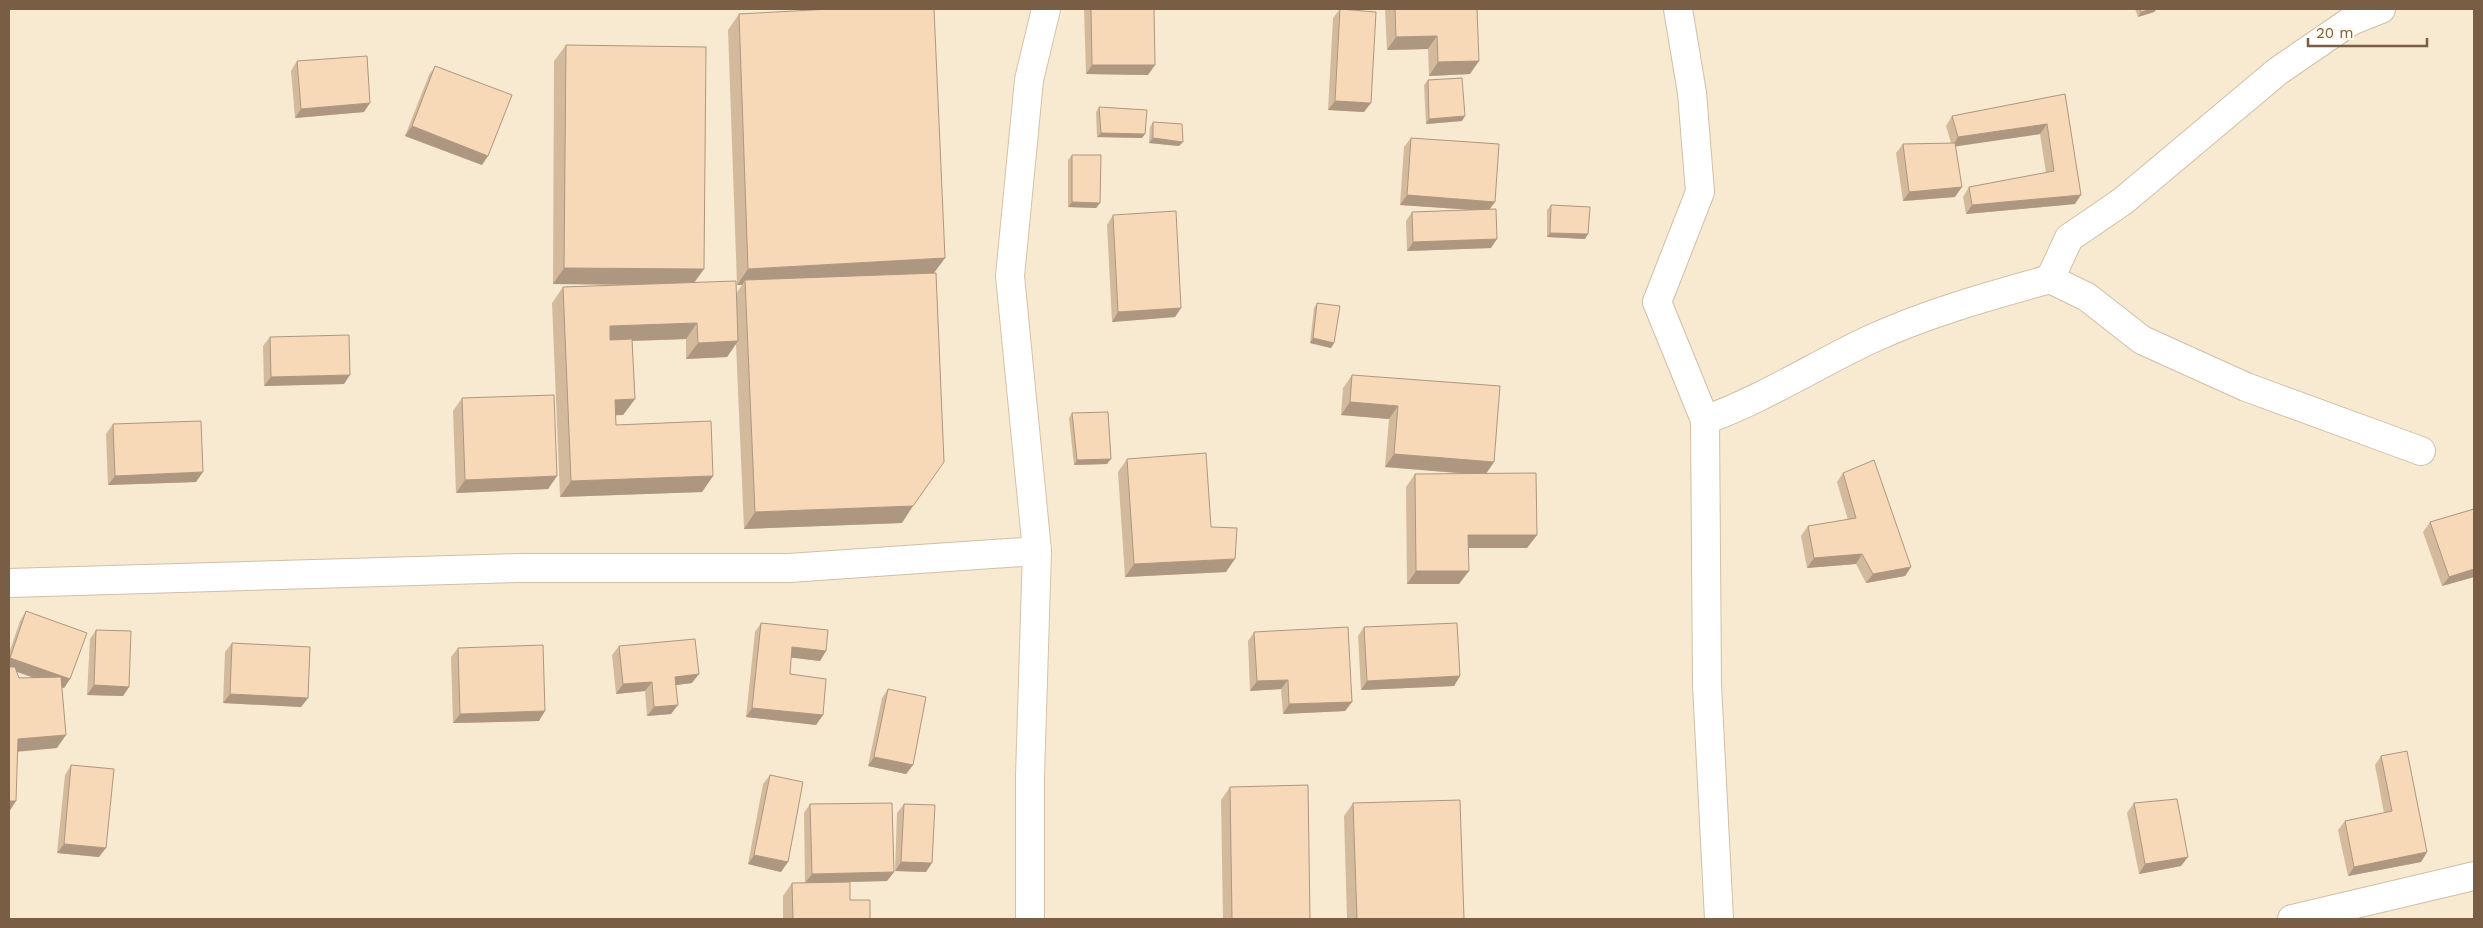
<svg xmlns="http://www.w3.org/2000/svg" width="2483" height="928" viewBox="0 0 2483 928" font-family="'Work Sans',sans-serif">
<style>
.residential{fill:#f7ead0}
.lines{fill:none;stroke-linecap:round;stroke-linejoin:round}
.street-casing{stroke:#d1bfa7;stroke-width:30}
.secondary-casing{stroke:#d7c2a7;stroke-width:30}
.street{stroke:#fff;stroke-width:28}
.secondary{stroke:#fff;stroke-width:28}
.wall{fill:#d4ba9d;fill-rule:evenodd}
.shaded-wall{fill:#ad9780}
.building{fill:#f7d8b7;stroke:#ad9780}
</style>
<rect width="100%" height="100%" fill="#fff7e2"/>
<rect class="residential" x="9" y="9" width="2465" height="910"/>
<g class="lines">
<defs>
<g id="street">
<path d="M1678,9L1692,93L1700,192L1657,302L1705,420L1707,685L1719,919"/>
<path d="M2050,279L2087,297L2142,340L2246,387L2421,451"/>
<path d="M1705,420C1763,399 1814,366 1869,340C1927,313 1989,296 2050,279L2069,238L2123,201L2278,71L2351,21L2381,9"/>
<path d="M9,583L519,568H789L1037,551"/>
<path d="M2292,919L2474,876"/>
</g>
<path id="secondary" d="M1030,919V776L1037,551L1010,276L1029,80L1046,9"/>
</defs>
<use href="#street" class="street-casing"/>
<use href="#secondary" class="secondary-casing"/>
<use href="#street" class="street"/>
<use href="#secondary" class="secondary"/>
</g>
<g class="wall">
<path d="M1084,9H1154L1148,75L1086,74Z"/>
<path d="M1340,9L1364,112L1328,110L1333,18Z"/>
<path d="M1385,9H1477L1470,74L1429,76L1428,49L1387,50Z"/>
<path d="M2135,9H2157L2154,12L2138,17Z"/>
<path d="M739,14L945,258L934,273L902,523L744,529L736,344L727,357L686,359V339L632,341L635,399L623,415H616V425L713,476L702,492L560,497L552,303L563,287L627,285L553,284L554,61L566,45L704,269L695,282L736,294L742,285H737L728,30Z"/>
<path d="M297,61L364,112L295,118L291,71Z"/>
<path d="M435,66L482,165L405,136L429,75Z"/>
<path d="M1428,80L1462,121L1426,124L1424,85Z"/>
<path d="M2065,94L2075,204L1966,214L1963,197L1969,187L2046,173L2040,134L1955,146V197L1903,201L1896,153L1903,144L1951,143L1946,126L1952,116Z"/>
<path d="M1099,107L1145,134L1142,138L1097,137L1096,112Z"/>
<path d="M1153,122L1179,146L1149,143L1150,127Z"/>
<path d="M1411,138L1495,202L1490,209L1491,248L1407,251L1406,221L1412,212L1474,210L1400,205L1404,147Z"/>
<path d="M1072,155L1100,203L1096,208L1068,207V160Z"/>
<path d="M1551,205L1585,239L1547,237V210Z"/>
<path d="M1113,215L1181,308L1175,317L1112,322L1107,225Z"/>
<path d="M1317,303L1334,343L1331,348L1310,343L1314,308Z"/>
<path d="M270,337L344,384L264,386L263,346Z"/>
<path d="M1352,375L1494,462L1486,474L1537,535L1527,548H1469L1459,584H1407L1406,487L1415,474H1468L1385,467L1389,419L1341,415L1343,388Z"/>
<path d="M462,398L557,476L548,489L456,493L453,411Z"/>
<path d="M1072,413L1107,464L1074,465L1069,418Z"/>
<path d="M113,424L196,482L108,485L106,434Z"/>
<path d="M1127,459L1211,527L1226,572L1125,577L1118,472Z"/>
<path d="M1843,473L1911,567L1905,576L1866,583L1856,564L1807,568L1801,536L1808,526L1848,520L1837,482Z"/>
<path d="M2474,509V577L2442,586L2423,532L2430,522Z"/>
<path d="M26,611L70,679L64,688H62L57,748L18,752L9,812V653L20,621ZM17,672L25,675L34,678H19Z"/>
<path d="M761,623L826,651L820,661L791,657L790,674L823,715L816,725L746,717L755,632Z"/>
<path d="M1364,627L1460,676L1454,686L1361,690L1358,636Z"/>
<path d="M96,630L129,687L123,696L87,695L90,639Z"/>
<path d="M1254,632L1352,702L1345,711L1283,714L1281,689L1250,691L1248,641Z"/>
<path d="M232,643L308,698L301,707L223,703L225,652Z"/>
<path d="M619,646L692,683L676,685L671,714L647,716L645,691L616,694L612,655Z"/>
<path d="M458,648L539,721L453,723L451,657Z"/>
<path d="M888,689L913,765L906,774L868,766L882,698Z"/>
<path d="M2381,756L2427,852L2421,862L2348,876L2338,830L2345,821L2384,813L2375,765Z"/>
<path d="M71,765L99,857L57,853L65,775Z"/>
<path d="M770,775L781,872L748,864L763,784Z"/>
<path d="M1230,787L1310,919H1223L1221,800Z"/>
<path d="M1353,803L1464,919H1347L1344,816Z"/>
<path d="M2134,803L2181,866L2139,874L2127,813Z"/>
<path d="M810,804L894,872L887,881L844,882L850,900L870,919H783V896L792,883H805L804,813Z"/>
<path d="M904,804L926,872L895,871L897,813Z"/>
</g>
<g class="shaded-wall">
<path d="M2152,9H2157L2154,12L2138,17L2141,12Z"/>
<path d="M1437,36L1428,49L1387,50L1396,37Z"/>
<path d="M1479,61L1470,74L1429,76L1438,62Z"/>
<path d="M1092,65H1155L1148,75L1086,74Z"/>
<path d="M1335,101L1371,103L1364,112L1328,110Z"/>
<path d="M370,103L364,112L295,118L301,109Z"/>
<path d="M1465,116L1462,121L1426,124L1429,119Z"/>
<path d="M2047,124L2040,134L1952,147L1958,137Z"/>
<path d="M412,126L488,156L482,165L405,136Z"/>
<path d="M1101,133L1145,134L1142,138L1097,137Z"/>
<path d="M1153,138L1183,142L1179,146L1149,143Z"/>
<path d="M1962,187L1955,197L1903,201L1909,192Z"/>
<path d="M1407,195L1495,202L1488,211L1400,205Z"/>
<path d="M2081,195L2075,204L1966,214L1972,205Z"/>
<path d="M1072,202L1100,203L1096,208L1068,207Z"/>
<path d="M1550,233L1588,234L1585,239L1547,237Z"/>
<path d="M1497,239L1491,248L1407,251L1413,242Z"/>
<path d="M945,258L933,274L745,280L742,285H737L748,269Z"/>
<path d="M564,268L704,269L692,285L553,284Z"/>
<path d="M1181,308L1175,317L1112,322L1118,312Z"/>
<path d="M697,323L686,339L599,342L610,326Z"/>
<path d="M1313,338L1334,343L1331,348L1310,343Z"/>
<path d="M738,341L727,357L686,359L698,343Z"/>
<path d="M350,375L344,384L264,386L271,377Z"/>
<path d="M635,399L623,415L603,416L615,400Z"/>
<path d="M1350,402L1398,406L1389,419L1341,415Z"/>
<path d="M1394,454L1494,462L1485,475L1385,467Z"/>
<path d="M1111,459L1107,464L1074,465L1077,460Z"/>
<path d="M203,472L196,482L108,485L115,476Z"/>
<path d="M557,476L548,489L456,493L465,480Z"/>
<path d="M713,476L702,492L560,497L571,481Z"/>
<path d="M913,506L902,523L744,529L755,512Z"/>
<path d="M1468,535H1537L1527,548H1459Z"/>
<path d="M1862,554L1856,564L1807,568L1814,558Z"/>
<path d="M1235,559L1226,572L1125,577L1134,564Z"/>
<path d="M1911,567L1905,576L1866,583L1873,574Z"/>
<path d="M2474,569V577L2442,586L2449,577Z"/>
<path d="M1416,571H1469L1459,584H1407Z"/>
<path d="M792,647L826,651L820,661L786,657Z"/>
<path d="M10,658L70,679L64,688L9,669V660Z"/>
<path d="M699,674L692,683L669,686L675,677Z"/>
<path d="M1460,676L1454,686L1361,690L1367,681Z"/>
<path d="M1288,680L1281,689L1250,691L1257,681Z"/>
<path d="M652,682L645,691L616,694L623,684Z"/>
<path d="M94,685L129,687L123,696L87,695Z"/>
<path d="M230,694L308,698L301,707L223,703Z"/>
<path d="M1352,702L1345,711L1283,714L1289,704Z"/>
<path d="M678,705L671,714L647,716L654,707Z"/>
<path d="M752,708L823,715L816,725L746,717Z"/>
<path d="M545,711L539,721L453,723L460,714Z"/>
<path d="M66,735L57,748L9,752L18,739Z"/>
<path d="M874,757L913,765L906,774L868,766Z"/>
<path d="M9,801H16L9,812Z"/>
<path d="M64,844L106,848L99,857L57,853Z"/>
<path d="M2427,852L2421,862L2348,876L2354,867Z"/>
<path d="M754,855L788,862L781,872L748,864Z"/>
<path d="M2188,857L2181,866L2139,874L2145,864Z"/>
<path d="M901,862L932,863L926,872L895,871Z"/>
<path d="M894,872L887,881L805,883L812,874Z"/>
</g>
<g class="building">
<path d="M831,9H934L945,258L748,269L739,14Z"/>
<path d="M1091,9H1154L1155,65H1092Z"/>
<path d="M1340,9L1376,12L1371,103L1335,101Z"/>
<path d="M1395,9H1477L1479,61L1438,62L1437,36L1396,37Z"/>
<path d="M2140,9H2152L2141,12Z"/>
<path d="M566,45L706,47L704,269L564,268Z"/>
<path d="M367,56L370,103L301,109L297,61Z"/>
<path d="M435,66L512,95L488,156L412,126Z"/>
<path d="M1462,78L1465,116L1429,119L1428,80Z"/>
<path d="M2065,94L2081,195L1972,205L1969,187L2054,171L2047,124L1958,137L1952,116Z"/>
<path d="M1099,107L1147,110L1145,134L1101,133Z"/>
<path d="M1153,122L1182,124L1183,142L1153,138Z"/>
<path d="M1411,138L1499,144L1495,202L1407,195Z"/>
<path d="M1955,143L1962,187L1909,192L1903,144Z"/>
<path d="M1072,155H1101L1100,203L1072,202Z"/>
<path d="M1551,205L1590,207L1588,234L1550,233Z"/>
<path d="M1496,209L1497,239L1413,242L1412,212Z"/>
<path d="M1176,211L1181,308L1118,312L1113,215Z"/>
<path d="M936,273L944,462L913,506L755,512L745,280Z"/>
<path d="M736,281L738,341L698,343L697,323L610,326V340L632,339L635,399L615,400L616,425L711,421L713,476L571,481L563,287Z"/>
<path d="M1317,303L1340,306L1334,343L1313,338Z"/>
<path d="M349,335L350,375L271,377L270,337Z"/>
<path d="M1352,375L1500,386L1494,462L1394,454L1398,406L1350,402Z"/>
<path d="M554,395L557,476L465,480L462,398Z"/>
<path d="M1108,412L1111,459L1077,460L1072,413Z"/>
<path d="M201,421L203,472L115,476L113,424Z"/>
<path d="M1206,453L1211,527L1237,528L1235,559L1134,564L1127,459Z"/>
<path d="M1874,460L1911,567L1873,574L1862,554L1814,558L1808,526L1856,518L1843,473Z"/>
<path d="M1536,473L1537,535H1468L1469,571H1416L1415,474Z"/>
<path d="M2474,509V569L2449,577L2430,522Z"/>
<path d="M26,611L87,633L70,679L10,658Z"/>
<path d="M761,623L828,630L826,651L792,647L790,674L826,679L823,715L752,708Z"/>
<path d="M1457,623L1460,676L1367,681L1364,627Z"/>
<path d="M1348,627L1352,702L1289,704L1288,680L1257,681L1254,632Z"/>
<path d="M96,630L131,631L129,687L94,685Z"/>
<path d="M695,639L699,674L675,677L678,705L654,707L652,682L623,684L619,646Z"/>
<path d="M232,643L310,647L308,698L230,694Z"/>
<path d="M543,645L545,711L460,714L458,648Z"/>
<path d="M9,667H15L19,678L61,677L66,735L18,739L16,801H9Z"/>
<path d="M888,689L926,697L913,765L874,757Z"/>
<path d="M2407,751L2427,852L2354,867L2345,821L2392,811L2381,756Z"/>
<path d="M71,765L114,769L106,848L64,844Z"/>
<path d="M770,775L803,782L788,862L754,855Z"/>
<path d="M1308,785L1310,919H1232L1230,787Z"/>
<path d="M2177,799L2188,857L2145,864L2134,803Z"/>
<path d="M1460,800L1464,919H1357L1353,803Z"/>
<path d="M892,803L894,872L812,874L810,804Z"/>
<path d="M904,804L935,805L932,863L901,862Z"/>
<path d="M850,882V900H870V919H793L792,883Z"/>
</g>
<rect width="2483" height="928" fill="none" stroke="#795e45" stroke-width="20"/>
<path d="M2308 38v8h119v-8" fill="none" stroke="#795e45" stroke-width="2.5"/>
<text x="2316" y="38" font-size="15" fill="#795e45" stroke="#fffaeb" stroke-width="4" paint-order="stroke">20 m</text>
</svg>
